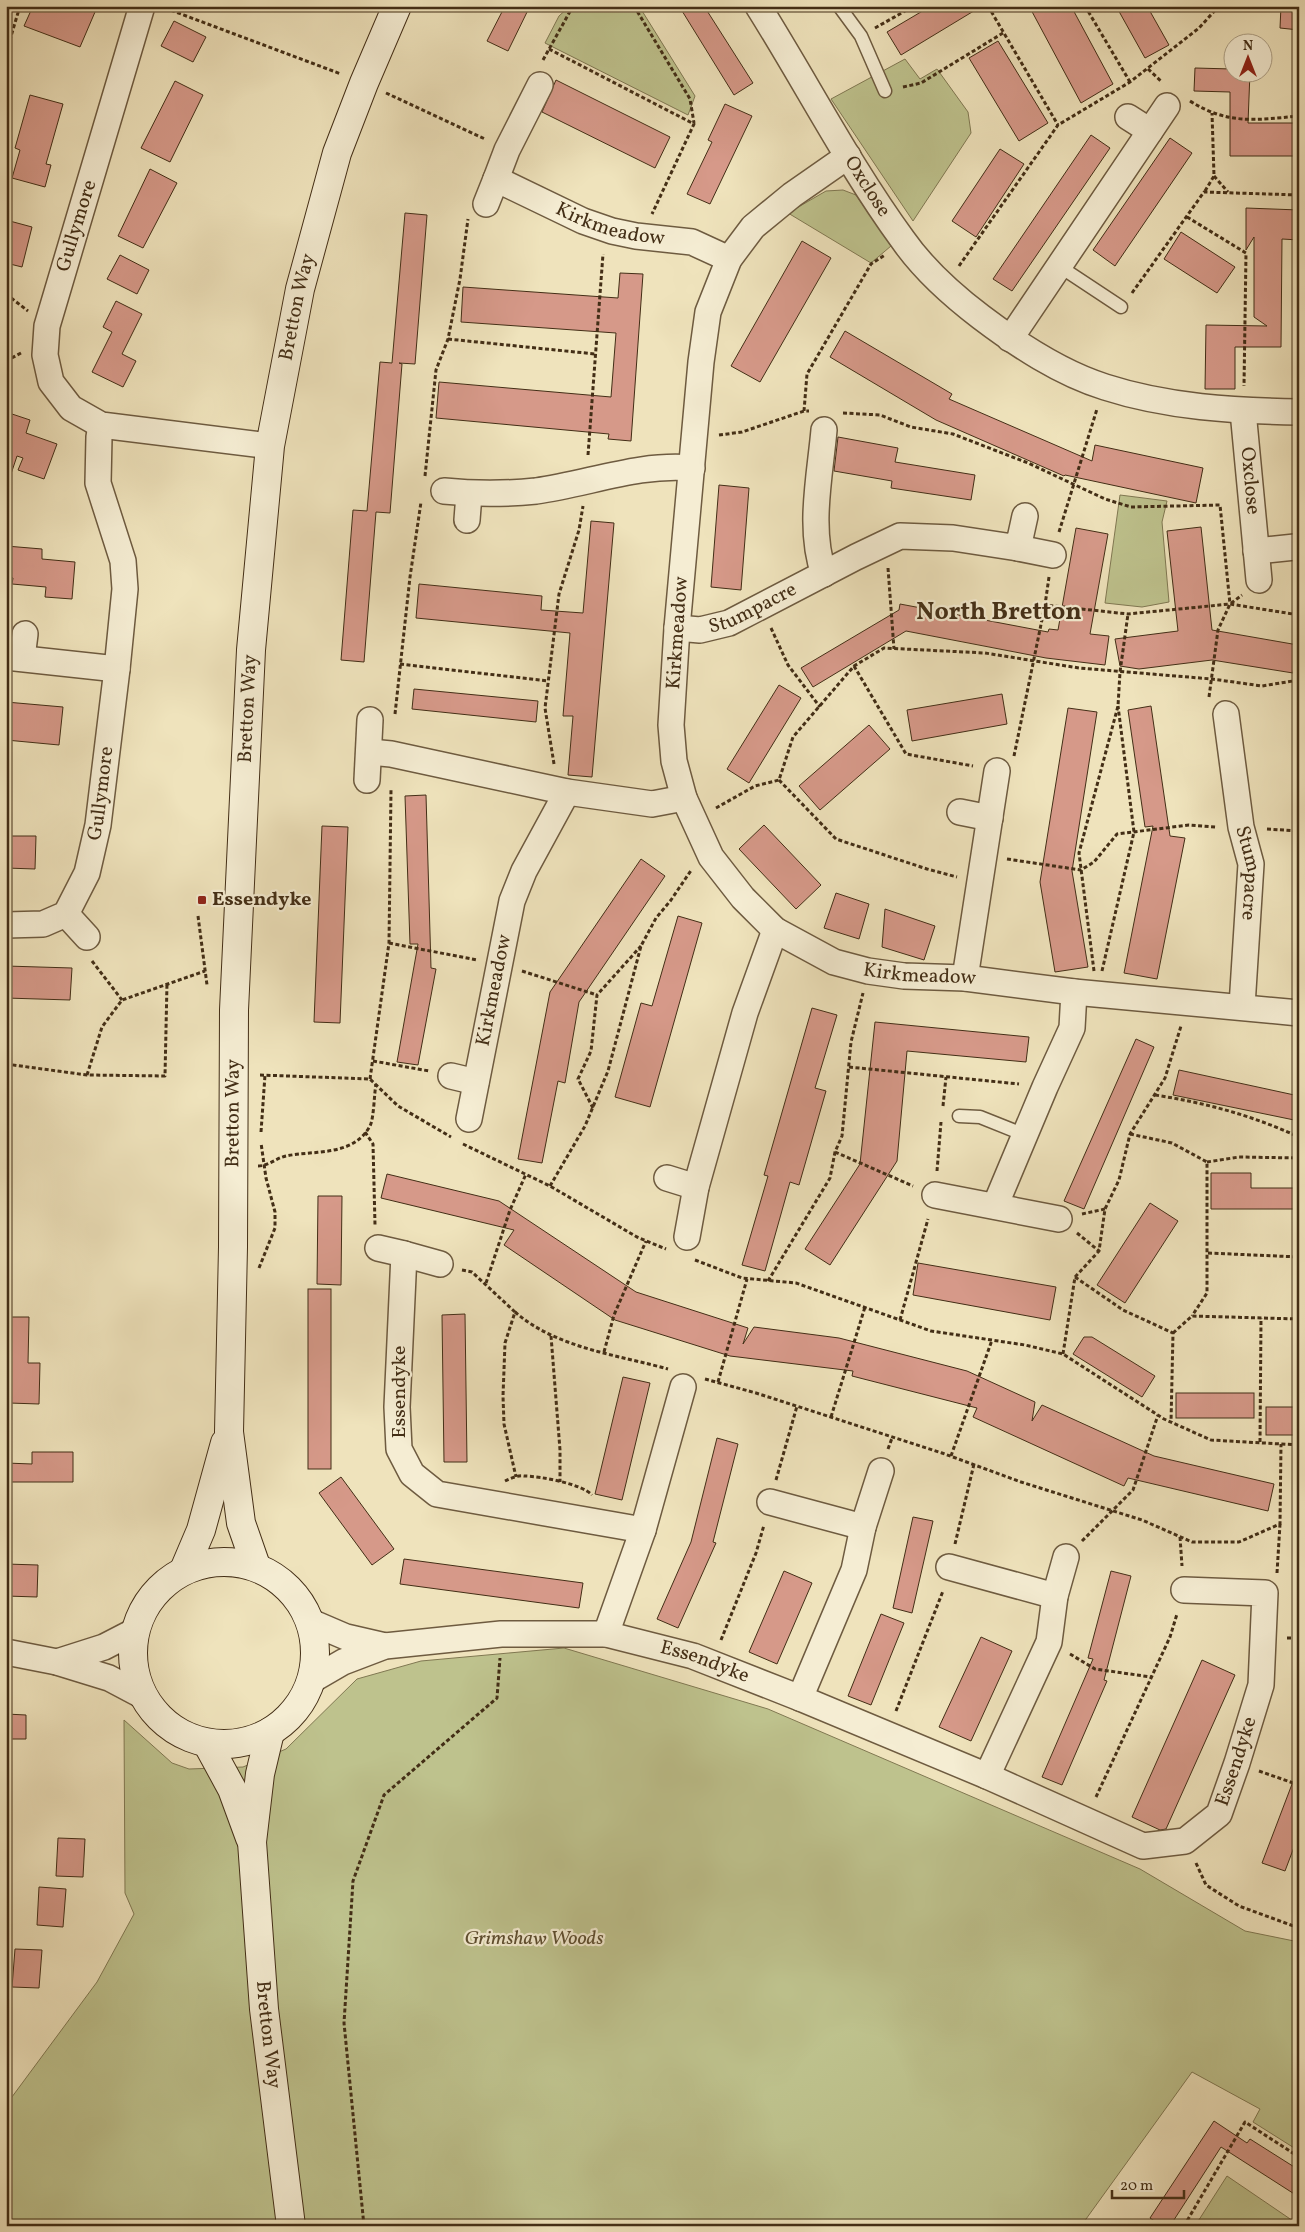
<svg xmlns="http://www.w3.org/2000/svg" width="1305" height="2232" viewBox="0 0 1305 2232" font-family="Vollkorn,serif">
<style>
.green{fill:#bec28d;stroke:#807852}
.building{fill:#d69989;stroke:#432e16}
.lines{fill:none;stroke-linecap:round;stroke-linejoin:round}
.lane-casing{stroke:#6e5b40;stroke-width:15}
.street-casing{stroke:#6e5b40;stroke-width:28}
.secondary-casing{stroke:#432e16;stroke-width:30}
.path{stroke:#432e16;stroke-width:3;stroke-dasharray:4 2.5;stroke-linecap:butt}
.lane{stroke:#f5edd3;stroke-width:12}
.street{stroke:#f5edd3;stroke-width:25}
.secondary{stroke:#f5edd3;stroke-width:28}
.poi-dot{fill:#8f2418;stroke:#f5edd3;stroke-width:2}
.labels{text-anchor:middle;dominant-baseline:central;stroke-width:4.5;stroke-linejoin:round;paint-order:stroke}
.street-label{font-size:20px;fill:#432e16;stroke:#f5edd3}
.poi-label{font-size:20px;font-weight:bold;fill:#432e16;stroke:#f5edd3;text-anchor:start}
.park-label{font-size:20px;font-style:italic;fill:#5c4c2e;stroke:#f5edd3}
.district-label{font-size:25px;font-weight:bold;fill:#432e16;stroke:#f5edd3}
</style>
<rect width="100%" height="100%" fill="#efe3bc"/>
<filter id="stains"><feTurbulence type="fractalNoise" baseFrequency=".004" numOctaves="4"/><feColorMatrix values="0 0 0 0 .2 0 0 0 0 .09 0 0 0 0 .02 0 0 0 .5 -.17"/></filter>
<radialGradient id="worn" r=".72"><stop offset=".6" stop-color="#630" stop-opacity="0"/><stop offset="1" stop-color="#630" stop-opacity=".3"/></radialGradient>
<g class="green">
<path d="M570,6H639L695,96L688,115L545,43L559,16Z"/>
<path d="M905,59L920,79L937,69L968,112L971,133L913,221L831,99Z"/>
<path d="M843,190L856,195L891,246L871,263L788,213L826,191Z"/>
<path d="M1120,495L1167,501L1162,522L1169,602L1142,607L1105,603Z"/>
<path d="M564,1648L768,1709L1140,1869L1245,1931L1299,1942V2151L1253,2122L1260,2109L1192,2072L1081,2226H6V2105L97,1982L134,1914L125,1893L124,1720L172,1763L189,1769L243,1767L286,1749L357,1679L421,1661Z"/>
<path d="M1227,2176L1299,2225V2226H1195Z"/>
</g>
<g class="building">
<path d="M33,6H81L95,12L80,47L24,26Z"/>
<path d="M505,6H530L508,51L487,41Z"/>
<path d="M679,6H704L753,83L734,95Z"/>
<path d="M931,6H982L901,55L887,32Z"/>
<path d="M1029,6H1071L1113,84L1081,103Z"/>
<path d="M1116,6H1147L1169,45L1145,58Z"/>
<path d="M1281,6H1299V30L1280,28Z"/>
<path d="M174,21L206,37L193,62L161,46Z"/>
<path d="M998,41L1048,123L1019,141L969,58Z"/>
<path d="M1195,68L1232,69V72H1250L1248,123H1299V156H1230V92L1194,91Z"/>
<path d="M556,80L670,137L655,168L542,112Z"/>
<path d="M175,81L203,95L170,162L141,148Z"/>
<path d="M30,95L63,104L46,164L51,165L45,187L12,178L20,150L15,148Z"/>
<path d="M725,104L752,116L710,204L687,194L712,142L708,140Z"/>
<path d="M1091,135L1110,148L1012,291L993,279Z"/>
<path d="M1170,138L1192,153L1115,266L1093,250Z"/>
<path d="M1000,149L1024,164L976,237L952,221Z"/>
<path d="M150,169L177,183L143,248L118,236Z"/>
<path d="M1246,208L1299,210V240L1282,239L1281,347H1235V389H1205L1206,325L1267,326L1254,317V237L1246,250Z"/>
<path d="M405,213L427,215L415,364L399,363L402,364L390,513L376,512L364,662L341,660L353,510L367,511L380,362L392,363Z"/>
<path d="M6,220L32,227L22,267L6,263Z"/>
<path d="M1181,232L1235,267L1217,293L1164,259Z"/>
<path d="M802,241L831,258L760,382L731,366Z"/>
<path d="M120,255L149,270L137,294L107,279Z"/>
<path d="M620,273L643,274L631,441L608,439L609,434L436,418L439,382L611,397L616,333L461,322L463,287L618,298Z"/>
<path d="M116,301L142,314L122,354L136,361L123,387L92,372L112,332L103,327Z"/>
<path d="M845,331L952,394L949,399L1092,461L1095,445L1203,468L1196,503L1065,475L1064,476L936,420L830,357Z"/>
<path d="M6,412L30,420L26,433L57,444L44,479L18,470L23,458L17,456L9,480L6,479Z"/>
<path d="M838,437L898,448L895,462L975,475L971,500L891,488L892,481L834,471Z"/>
<path d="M719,485L749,488L741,590L711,587Z"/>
<path d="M591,521L614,523L592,777L568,775L573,716H563L570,633L416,618L419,584L542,596L541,610L583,613Z"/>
<path d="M1201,527L1212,630L1298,645L1293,673L1212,660L1139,669L1120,666L1115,639L1178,631L1167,531Z"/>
<path d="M1076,528L1108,534L1090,634L1109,636L1105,665L1046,658L906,631L813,687L801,668L899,610L900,604L1048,632L1049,629L1058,630Z"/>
<path d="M6,546L42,549V559L75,562L72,599L45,597L46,587L12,584L13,578L6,577Z"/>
<path d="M779,685L801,698L749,783L727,769Z"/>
<path d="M414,689L538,701L536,722L412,709Z"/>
<path d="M1002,694L1007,724L912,741L907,710Z"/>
<path d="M6,702L63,707L59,745L6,740Z"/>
<path d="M1151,706L1170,836L1185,838L1157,979L1124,973L1153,826L1145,827L1128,710Z"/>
<path d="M1068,708L1097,712L1072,871L1088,967L1055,972L1040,882Z"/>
<path d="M869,725L890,749L820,810L799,786Z"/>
<path d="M426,795L431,968L436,969L418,1065L397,1062L418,944H410L405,796Z"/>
<path d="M764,825L821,885L796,909L739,849Z"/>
<path d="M322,826L348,827L340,1023L314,1022Z"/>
<path d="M6,836H36L35,869L6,868Z"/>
<path d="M641,859L665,876L579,1002L565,1083L558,1081L542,1163L518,1159L550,992Z"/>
<path d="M836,893L869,904L859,939L824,928Z"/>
<path d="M885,909L935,926L924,960L882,947Z"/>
<path d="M678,916L702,923L650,1107L615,1097L641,1003L652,1006Z"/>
<path d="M6,966L72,968L70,1000L6,998Z"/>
<path d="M812,1008L837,1015L815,1088L826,1091L799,1185L790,1182L765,1271L742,1265L768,1176L764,1175Z"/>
<path d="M875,1022L1029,1037L1026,1062L907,1051L897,1161L830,1265L805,1249L860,1164Z"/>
<path d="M1136,1039L1154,1047L1084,1209L1064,1201Z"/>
<path d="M1179,1070L1299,1096V1121L1173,1095Z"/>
<path d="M1211,1173H1251V1188H1299V1209H1211Z"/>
<path d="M387,1174L499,1201L636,1292L748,1328L743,1344L754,1327L839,1338L967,1371L1035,1402L1032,1421L1042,1405L1154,1456L1274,1484L1268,1511L1128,1478L1124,1486L973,1417L977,1408L852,1376L853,1371L730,1356L615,1320L504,1245L514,1230L381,1198Z"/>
<path d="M318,1196H342L341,1285L317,1284Z"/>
<path d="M1150,1203L1178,1221L1125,1303L1097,1285Z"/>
<path d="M918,1263L1056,1287L1050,1320L913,1295Z"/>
<rect x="308" y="1289" width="23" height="180"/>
<path d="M465,1314L467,1462H444L442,1315Z"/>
<path d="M6,1317H29L28,1363H40L39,1404L9,1403L10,1379H6Z"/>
<path d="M1084,1337H1092L1155,1376L1142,1397L1073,1354Z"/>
<path d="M623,1377L650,1383L622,1500L595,1494Z"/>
<rect x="1176" y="1393" width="78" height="25"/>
<rect x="1266" y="1407" width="33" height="28"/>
<path d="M717,1438L738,1444L713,1542L716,1543L678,1628L657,1619L691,1542Z"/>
<path d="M32,1452H73V1482H6V1463L32,1464Z"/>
<path d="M341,1477L394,1549L372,1565L319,1493Z"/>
<path d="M913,1517L933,1521L912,1613L893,1608Z"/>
<path d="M404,1559L583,1583L579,1608L400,1584Z"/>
<path d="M6,1564L38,1565L37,1597L6,1596Z"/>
<path d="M784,1571L812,1583L777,1664L749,1652Z"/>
<path d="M1111,1571L1131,1576L1104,1680L1107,1681L1062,1785L1042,1777L1093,1659L1088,1658Z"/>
<path d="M881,1614L904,1623L871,1705L848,1696Z"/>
<path d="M981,1637L1012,1651L971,1741L939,1727Z"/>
<path d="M1202,1660L1235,1675L1166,1829L1160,1830L1132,1817Z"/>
<path d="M6,1714L26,1715V1739H6Z"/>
<path d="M1297,1771L1299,1772V1834L1285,1871L1262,1863Z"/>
<path d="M58,1838L85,1839L83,1877L56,1876Z"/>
<path d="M39,1887L66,1889L63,1927L37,1925Z"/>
<path d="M15,1949L42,1950L39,1988L12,1987Z"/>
<path d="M1214,2121L1247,2143L1250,2139L1299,2170V2197L1221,2147L1170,2226H1162L1150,2218Z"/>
</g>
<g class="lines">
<defs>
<g id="lane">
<path d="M839,6L861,36L885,91"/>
<path d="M1059,266L1121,307"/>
<path d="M959,1116L980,1117L1025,1135"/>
</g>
<g id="street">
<path d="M142,6L47,326L45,355L51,382L71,408L101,425L270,446"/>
<path id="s1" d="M758,6C807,84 849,166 903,240C924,270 952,295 981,317C1018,345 1060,373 1105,387C1167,407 1234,411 1299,412"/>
<path d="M1128,117L1150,131"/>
<path id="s2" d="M848,156L792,195L753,227L729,259L708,312L701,362L677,628L671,725L674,761L684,798L711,857L743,898L775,930L834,962L868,971L904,976L965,978L1074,992L1299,1013"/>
<path d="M496,179L507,150L540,85"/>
<path id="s3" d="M486,204L496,179L583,221L612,231L636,236L692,242L729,259"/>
<path d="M1010,339L1167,106"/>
<path id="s4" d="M1243,411L1259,580"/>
<path d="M824,430C820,476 808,529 824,574"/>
<path d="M444,491C474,494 506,494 536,491C588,484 639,463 692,468"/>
<path d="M467,520L469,494"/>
<path d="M1018,548L1053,555"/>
<path d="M1256,551L1295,547"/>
<path id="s5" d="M677,628L700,630L729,623L856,557L900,536L953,538L1018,548L1025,516"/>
<path d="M6,657L117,669"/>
<path d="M22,658L25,634"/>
<path id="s6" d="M1226,714L1241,827L1251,864L1242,1006"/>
<path d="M370,752L391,754L567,792L652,804L684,798"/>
<path d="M367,780L370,720"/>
<path d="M960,812L990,818"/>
<path d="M66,914L87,937"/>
<path id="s7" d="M6,925L43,924L66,914L87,873L98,825L117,669L125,589L123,561L98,483L99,437L101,425"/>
<path d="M965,978L997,771"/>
<path d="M451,1076L476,1082"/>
<path id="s8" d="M469,1119L512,901L524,871L567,792"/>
<path d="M667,1178L696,1187"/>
<path d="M935,1195L1059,1219"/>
<path d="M995,1206L1045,1087L1072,1028L1074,992"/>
<path d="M687,1237L696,1187L745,1013L775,930"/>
<path d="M378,1248L404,1254"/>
<path d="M440,1264L404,1254L397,1407L399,1449L412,1474L437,1494L643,1530L606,1634"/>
<path d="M770,1502L863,1527"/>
<path d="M643,1530L683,1387"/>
<path d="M949,1567L1055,1596"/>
<path d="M311,1622L346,1637L385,1646"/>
<path d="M6,1652L57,1662L109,1678L143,1696"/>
<path d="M57,1662L104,1647L135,1631"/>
<path id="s9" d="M312,1680L343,1662L385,1646L501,1634H606L693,1656L800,1698L854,1570L863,1527L881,1471"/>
<path d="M800,1698L987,1776L1049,1642L1055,1596L1066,1557"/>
<path id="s10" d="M987,1776L1143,1846L1185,1841L1219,1814L1237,1763L1261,1685L1265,1593L1184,1590"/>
</g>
<g id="secondary">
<circle cx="224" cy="1653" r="91"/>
<path id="s11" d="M256,1566L241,1523L229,1432L233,1247L234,1010L251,650L270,446L300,289L337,153L364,83L397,6"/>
<path d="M184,1570L201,1530L225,1443"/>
<path id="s12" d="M270,1732L260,1774L252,1842L264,2009L291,2226"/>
<path d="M207,1743L232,1789L250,1838"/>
</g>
</defs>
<use href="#lane" class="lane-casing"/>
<use href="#street" class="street-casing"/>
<use href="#secondary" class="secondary-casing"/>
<g class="path">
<path d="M634,6L690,99L694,123"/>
<path d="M988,6L1058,125"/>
<path d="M1085,6L1130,82"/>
<path d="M165,8L341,74"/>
<path d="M875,28L914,6"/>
<path d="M549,49L694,124L652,214"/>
<path d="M6,53L20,6"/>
<path d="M543,60L573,6"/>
<path d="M1148,69L1162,82"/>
<path d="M903,87L921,83L1003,33"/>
<path d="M386,93L485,139"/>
<path d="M1190,101C1228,125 1256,120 1299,116"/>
<path d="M1214,176L1228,192"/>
<path d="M1205,191L1214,176L1212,113"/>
<path d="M1187,217L1246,253L1244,386"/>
<path d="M959,266L1058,125L1130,82L1199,28L1219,6"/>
<path d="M1132,293L1204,192L1299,195"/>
<path d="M6,294L28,311"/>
<path d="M448,339L595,354"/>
<path d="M6,361L21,353"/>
<path d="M804,411L807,374L871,264L885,255"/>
<path d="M843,413L880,415L911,427L953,434L1028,463L1105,499L1131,507L1220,505L1230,604"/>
<path d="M719,435L742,432L804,411H809"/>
<path d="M588,455L603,254"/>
<path d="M425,476L436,370L448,339L460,279L468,219"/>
<path d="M1059,532L1097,409"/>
<path d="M888,568L894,649"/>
<path d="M1049,577L1045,605L1128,614L1230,604L1299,615"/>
<path d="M771,628L788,665L820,707"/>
<path d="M400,664L548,681"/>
<path d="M854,666L906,754L973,766"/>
<path d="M1209,697L1218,630L1230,604L1242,595"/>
<path d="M395,714L410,577L421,502"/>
<path d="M1014,756L1045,605"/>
<path d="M554,764L545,708L559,594L579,530L583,506"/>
<path d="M779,780L836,839L927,869L957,877"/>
<path d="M716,808L755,786L779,780L793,737L854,666L884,648L985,653L1079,668L1212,679L1262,686L1299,680"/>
<path d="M1267,829L1299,831"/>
<path d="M1007,859L1081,870L1094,862L1117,834L1189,825L1216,827"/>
<path d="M198,916L207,985"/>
<path d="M389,943L477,960"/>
<path d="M92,961L122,1000"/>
<path d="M522,971L597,995"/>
<path d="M1094,971L1079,853L1118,706L1120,672L1128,614"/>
<path d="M1102,971L1134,832L1118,706"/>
<path d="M373,1061L429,1071"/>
<path d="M6,1064L87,1075L165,1076L167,983"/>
<path d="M849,1067L1019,1084"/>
<path d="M87,1075L102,1027L122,1000L205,971"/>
<path d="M260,1075L370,1079L398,1106L451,1137"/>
<path d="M370,1079L389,943L391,790"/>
<path d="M1155,1095C1206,1103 1251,1115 1299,1137"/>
<path d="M943,1106L946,1077"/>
<path d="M593,1108L578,1079L591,1051L597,995L641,946"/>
<path d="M261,1132L265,1075"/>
<path d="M365,1132L373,1144L375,1225"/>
<path d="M1130,1134L1172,1143L1207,1162V1293L1192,1316"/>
<path d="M463,1144L550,1186L637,1237L666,1249"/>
<path d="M835,1152L913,1186"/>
<path d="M1207,1162L1239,1157L1299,1158"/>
<path d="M258,1166C269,1166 276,1158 286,1156C314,1150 353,1157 370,1126C374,1118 374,1095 376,1084"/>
<path d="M937,1171L941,1122"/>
<path d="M550,1186L585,1126L608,1071L641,946L656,918L671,900L692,869"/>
<path d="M1082,1214L1105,1209"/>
<path d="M1077,1233L1099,1251"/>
<path d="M1208,1253L1299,1257"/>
<path d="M695,1260L742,1278L796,1283L931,1331L1025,1345L1063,1354L1164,1419L1211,1440L1299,1445"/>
<path d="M259,1268L275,1228V1212L266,1178L261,1143"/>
<path d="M462,1270L472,1272L515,1312L505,1343L503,1396L504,1424L516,1477"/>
<path d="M1075,1277L1123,1310L1173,1333L1171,1422"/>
<path d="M768,1281L830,1178L835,1152L842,1136L851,1042L863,993"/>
<path d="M486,1283L510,1210L526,1174"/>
<path d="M515,1312C556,1348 618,1355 668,1369"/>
<path d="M900,1320L928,1219"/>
<path d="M1173,1333L1192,1316L1299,1319"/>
<path d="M551,1336L560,1450V1482"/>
<path d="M604,1352L614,1315L646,1241"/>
<path d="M1063,1354L1075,1277L1099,1251L1105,1209L1119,1180L1130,1134L1165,1078L1181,1026"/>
<path d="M705,1379L756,1393L942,1453L1021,1482L1142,1520L1192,1542H1239L1280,1524L1281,1444"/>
<path d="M718,1382L747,1279"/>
<path d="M831,1417L865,1307"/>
<path d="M1260,1442L1261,1318"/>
<path d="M888,1449L892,1438"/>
<path d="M951,1456L992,1340"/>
<path d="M776,1480L797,1406"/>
<path d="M505,1481C511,1478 518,1475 524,1476C540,1476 582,1484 592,1495"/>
<path d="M1180,1537L1182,1566"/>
<path d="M1082,1541L1133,1490L1158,1415"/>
<path d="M955,1544L974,1464"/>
<path d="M1277,1573L1280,1524"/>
<path d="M1287,1638H1299"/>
<path d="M721,1640L756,1553L764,1525"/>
<path d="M1070,1654L1095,1669L1151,1677"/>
<path d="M896,1711L943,1591"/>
<path d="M1259,1771L1299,1785"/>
<path d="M1096,1797L1170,1637L1177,1614"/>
<path d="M1196,1863L1206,1885L1239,1906L1299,1928"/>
<path d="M364,2226L344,2023L353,1881L384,1795L497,1698L500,1658"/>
<path d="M1184,2226L1245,2122L1299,2157"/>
</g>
<use href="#lane" class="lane"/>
<use href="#street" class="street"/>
<use href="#secondary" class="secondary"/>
</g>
<rect class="poi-dot" x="197" y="895" width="10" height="10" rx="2.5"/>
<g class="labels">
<g class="street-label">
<text stroke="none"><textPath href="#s1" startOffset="211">Oxclose</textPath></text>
<text stroke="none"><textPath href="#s3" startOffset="151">Kirkmeadow</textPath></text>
<text transform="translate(77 226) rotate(-73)">Gullymore</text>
<text stroke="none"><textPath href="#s11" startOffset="1266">Bretton Way</textPath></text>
<text stroke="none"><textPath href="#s4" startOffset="70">Oxclose</textPath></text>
<text stroke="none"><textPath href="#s5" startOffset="80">Stumpacre</textPath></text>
<text transform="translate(678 633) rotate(-86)">Kirkmeadow</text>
<text stroke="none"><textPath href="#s11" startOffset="861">Bretton Way</textPath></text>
<text stroke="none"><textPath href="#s7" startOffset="189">Gullymore</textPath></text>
<text stroke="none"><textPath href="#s6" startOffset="161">Stumpacre</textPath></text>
<text stroke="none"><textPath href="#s2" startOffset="1021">Kirkmeadow</textPath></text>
<text stroke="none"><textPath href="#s8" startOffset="131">Kirkmeadow</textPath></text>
<text stroke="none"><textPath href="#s11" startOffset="456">Bretton Way</textPath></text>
<text transform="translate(400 1392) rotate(-90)">Essendyke</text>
<text stroke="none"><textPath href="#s9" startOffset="405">Essendyke</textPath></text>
<text stroke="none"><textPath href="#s10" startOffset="312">Essendyke</textPath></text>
<text stroke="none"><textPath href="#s12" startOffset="305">Bretton Way</textPath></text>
</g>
<g class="poi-label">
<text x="212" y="900">Essendyke</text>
</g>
<g class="park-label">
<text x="534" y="1939">Grimshaw Woods</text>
</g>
<g class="district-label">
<text x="999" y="612">North Bretton</text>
</g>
</g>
<rect width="1305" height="2232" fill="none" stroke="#efe3bc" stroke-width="25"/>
<rect x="8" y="8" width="1290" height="2217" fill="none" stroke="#432e16" stroke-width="2.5"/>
<rect x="12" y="12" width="1280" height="2207" fill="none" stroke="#432e16"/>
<g transform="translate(1248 58)"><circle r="24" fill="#f5edd3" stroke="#aea187"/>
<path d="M0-4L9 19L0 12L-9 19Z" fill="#8f2418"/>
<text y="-8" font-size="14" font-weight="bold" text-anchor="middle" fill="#432e16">N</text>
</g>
<path d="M1112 2190v8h72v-8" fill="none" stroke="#432e16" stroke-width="2.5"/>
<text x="1120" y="2190" font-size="15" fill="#432e16" stroke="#f5edd3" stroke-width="4" paint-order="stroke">20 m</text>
<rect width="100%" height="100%" filter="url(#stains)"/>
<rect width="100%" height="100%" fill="url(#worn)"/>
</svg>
